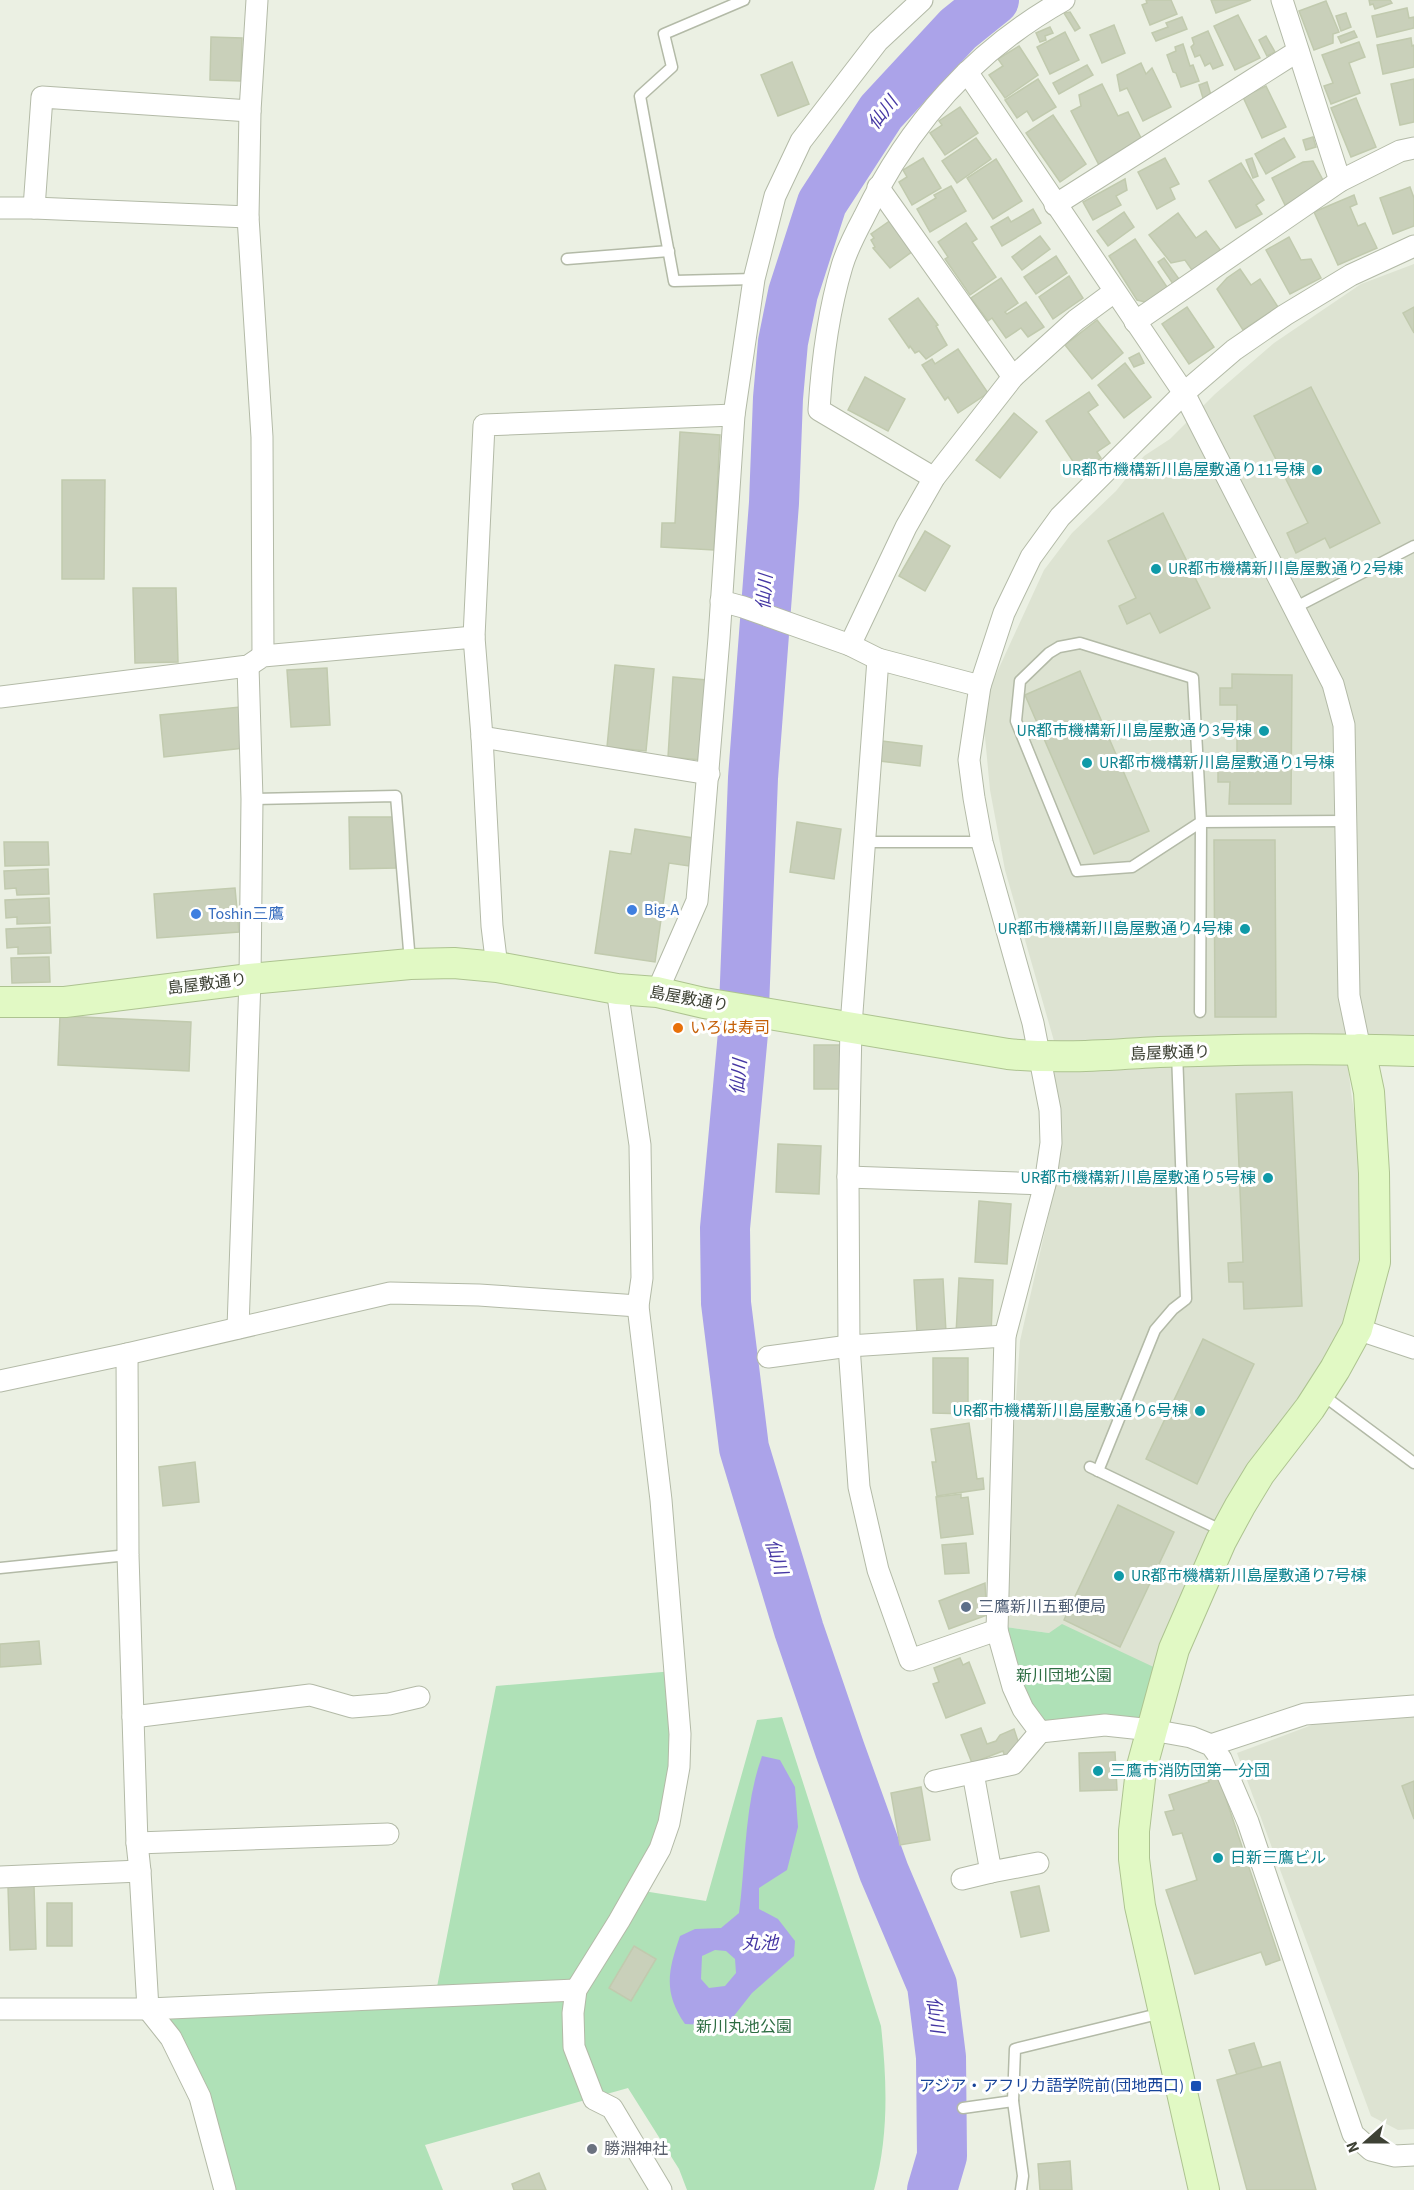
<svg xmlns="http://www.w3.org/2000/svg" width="1414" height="2190" viewBox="0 0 1414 2190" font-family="'Source Sans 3','Noto Sans JP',sans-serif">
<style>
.residential{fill:#dde3d2}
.green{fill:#afe1b7}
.water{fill:#aba3e9;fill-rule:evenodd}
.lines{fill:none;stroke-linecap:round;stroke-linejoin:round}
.river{stroke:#aba3e9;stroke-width:50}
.building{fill:#c9d0ba;stroke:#c1caae;stroke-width:1.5}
.lane-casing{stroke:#b3baa7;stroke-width:13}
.street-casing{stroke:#b3baa7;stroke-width:23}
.secondary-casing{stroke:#adc390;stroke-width:32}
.lane{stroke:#fff;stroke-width:10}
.street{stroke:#fff;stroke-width:21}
.secondary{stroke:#e1f9c4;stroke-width:30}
.culture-dot{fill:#0f9aa8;stroke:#fff;stroke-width:2}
.shop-dot{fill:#3f7fe0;stroke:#fff;stroke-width:2}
.food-dot{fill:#e8710a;stroke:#fff;stroke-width:2}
.service-dot{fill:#5c6f8a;stroke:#fff;stroke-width:2}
.transit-dot{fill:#1a4fb4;stroke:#fff;stroke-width:2}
.worship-dot{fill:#6b7280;stroke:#fff;stroke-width:2}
.labels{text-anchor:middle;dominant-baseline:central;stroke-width:6;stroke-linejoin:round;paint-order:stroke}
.culture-label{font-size:16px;fill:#0d838f;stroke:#fff;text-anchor:end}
.shop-label{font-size:16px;fill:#366cbe;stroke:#fff;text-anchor:start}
.street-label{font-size:16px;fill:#3d4134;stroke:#fff}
.food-label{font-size:16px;fill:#c56008;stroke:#fff;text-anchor:start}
.service-label{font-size:16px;fill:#4e5e75;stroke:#fff;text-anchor:start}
.park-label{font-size:16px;fill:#2d6d42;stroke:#fff}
.transit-label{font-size:16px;fill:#164399;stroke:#fff;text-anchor:end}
.worship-label{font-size:16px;fill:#5b616d;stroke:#fff;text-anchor:start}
.water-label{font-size:18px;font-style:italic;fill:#4537a3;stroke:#fff}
</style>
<rect width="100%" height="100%" fill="#ebf0e3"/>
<g class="residential">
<path d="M1414,264V1038L1344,1035L1352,1099L1364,1170L1368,1265L1345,1341L1160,1670L1049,1633L1006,1627L1013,1440L1020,1341L1055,1187L1054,1041L1005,870L990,790L982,705L1044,570L1072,533L1116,491L1144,456L1170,439L1215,394L1274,343L1361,284Z"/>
<path d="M1414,1713V2129L1398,2130L1371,2116L1237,1753L1317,1723Z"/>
</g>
<g class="green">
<path d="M1062,1624L1160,1670L1144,1722L1039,1724L1027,1706L1006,1627L1049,1633Z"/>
<path d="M674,1671L679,1767L637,1890L706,1901L757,1720L782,1717L881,2026C887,2081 889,2136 874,2190H687L679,2169L628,2088L425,2145L443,2190H225L212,2140L148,2009L435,1997L496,1686Z"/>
</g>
<path class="water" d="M762,1756L780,1760L795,1787L798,1827L787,1870L759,1888V1909L778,1919L795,1941L794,1956L752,1993L726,2026L685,2024C663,1992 668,1971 680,1936L695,1929L721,1928L739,1913C746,1861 744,1806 762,1756ZM715,1950L726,1951L735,1959L736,1973L725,1986L709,1988L701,1979L702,1956Z"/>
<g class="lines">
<path class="river" d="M932,2190L942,2156L941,2057L932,1985L884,1872L840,1750L799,1630L744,1448L726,1303L725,1228L743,1033L753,778L774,503L778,398L783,342L793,293L822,203L881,112L958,29L994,0"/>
</g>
<g class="building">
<path d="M1146,0H1171L1177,14L1150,25L1142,5L1147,3Z"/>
<path d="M1211,0H1251L1216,13Z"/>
<path d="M1369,0H1390L1392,3L1375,9L1373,4L1370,5Z"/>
<path d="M1326,1L1339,32L1333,34V43L1314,50L1299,11Z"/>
<path d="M1407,8L1409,18L1414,17V28L1377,37L1372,16Z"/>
<path d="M1070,12L1080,28L1075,31L1064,13Z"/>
<path d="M1346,13L1351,27L1341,31L1336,16Z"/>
<path d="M1238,15L1260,58L1235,70L1214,26Z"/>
<path d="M1182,17L1187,29L1156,41L1152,33L1168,27L1166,23Z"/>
<path d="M1114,25L1125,53L1102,63L1090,35Z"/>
<path d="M1050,27L1053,33L1045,36L1046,40L1040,42L1036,33Z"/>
<path d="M1208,31L1223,65L1213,69L1210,63L1205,66L1200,55L1195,57L1191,47L1194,44L1192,38Z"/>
<path d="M1354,31L1357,37L1341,43L1338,37Z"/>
<path d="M1065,32L1079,60L1050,74L1037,47Z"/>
<path d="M1266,36L1275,52L1267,56L1259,40Z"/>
<path d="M211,37L242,38L241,81L210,80Z"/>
<path d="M1411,38L1412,46L1414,45V67L1383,74L1377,45Z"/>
<path d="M1359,42L1365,57L1349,63L1360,93L1331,104L1324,86L1333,83L1322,55Z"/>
<path d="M1183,44L1190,66L1193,65L1199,81L1181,87L1176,73L1173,72L1167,55L1176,51L1175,47Z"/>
<path d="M1019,46L1038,75L1005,98L989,75L1003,66L998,59Z"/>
<path d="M792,62L809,104L778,116L761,75Z"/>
<path d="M1141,63L1146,74L1152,68L1171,107L1143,121L1127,88L1120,91L1117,75Z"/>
<path d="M1087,65L1093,75L1059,94L1053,83Z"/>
<path d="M1038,79L1056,107L1033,121L1027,111L1017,118L1005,100Z"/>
<path d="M1414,79V122L1400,125L1391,84Z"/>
<path d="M1207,82L1211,95L1203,98L1199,85Z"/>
<path d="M1102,84L1118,116L1128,112L1144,144L1100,167L1071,111L1081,106L1079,95Z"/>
<path d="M1266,86L1286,127L1262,138L1243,97Z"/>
<path d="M1356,98L1376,147L1351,157L1331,108Z"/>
<path d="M960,107L978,133L945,155L930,133L942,125L939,121Z"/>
<path d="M1053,115L1086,164L1060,182L1026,133Z"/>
<path d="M1313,137L1316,147L1306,150L1303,140Z"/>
<path d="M976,138L991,159L957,183L942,161Z"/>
<path d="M1284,138L1295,157L1266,174L1255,154Z"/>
<path d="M923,158L941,188L912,205L899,182L907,177L903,170Z"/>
<path d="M1165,158L1179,184L1170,188L1175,199L1157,209L1138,172Z"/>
<path d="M1252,158L1258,176L1253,178L1246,160Z"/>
<path d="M996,159L1022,201L993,219L967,178Z"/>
<path d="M1313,161L1325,184L1285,205L1272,178L1303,162Z"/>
<path d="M1241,163L1264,200L1256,205L1262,214L1236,228L1209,181Z"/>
<path d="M1125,179L1127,190L1116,196L1121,205L1093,220L1083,202Z"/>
<path d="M951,186L966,211L930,232L917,209L936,198L934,195Z"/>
<path d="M1410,187L1414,198V226L1393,234L1380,198Z"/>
<path d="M1354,195L1357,204L1350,207L1358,226L1365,223L1377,248L1338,265L1314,212Z"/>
<path d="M1033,209L1041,223L1002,246L991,227L1008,217L1011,222Z"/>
<path d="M1124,212L1134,227L1108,246L1097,231Z"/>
<path d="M1178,213L1196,238L1206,231L1222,252L1194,273L1185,260L1171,263L1149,235Z"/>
<path d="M891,220L913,251L890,268L873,248L875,247L871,240L874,238L871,234Z"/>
<path d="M966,223L977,239L972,242L996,277L970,295L945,259L948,257L938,242Z"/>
<path d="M1040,236L1050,249L1022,270L1012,257Z"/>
<path d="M1289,237L1301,260L1311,259L1321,278L1290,294L1266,250Z"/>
<path d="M1135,239L1169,290L1149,303L1137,300L1109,256Z"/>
<path d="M1056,256L1067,273L1036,294L1024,277Z"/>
<path d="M1164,258L1179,279L1173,284L1158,262Z"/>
<path d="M1240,269L1251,285L1260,279L1278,307L1243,330L1217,289L1227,278Z"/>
<path d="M1069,276L1083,298L1053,319L1039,297Z"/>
<path d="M1001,278L1018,303L1005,312L1007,314L1026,302L1044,327L1028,337L1021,328L1006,338L992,318L988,321L971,298Z"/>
<path d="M918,298L938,325L936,326L947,345L926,359L919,351L915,353L910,346L909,348L889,319Z"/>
<path d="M1187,307L1214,347L1189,364L1162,324Z"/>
<path d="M1414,307V333L1403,313Z"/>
<path d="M1097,320L1123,353L1092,379L1065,345Z"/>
<path d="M958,349L988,393L958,413L948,397L945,400L922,365L932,359L935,364Z"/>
<path d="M1139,353L1144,363L1134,367L1129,358Z"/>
<path d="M1125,363L1151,397L1124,418L1098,385Z"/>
<path d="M865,377L905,399L888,431L848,410Z"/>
<path d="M1311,387L1380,523L1330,548L1325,538L1296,553L1287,533L1308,523L1254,416Z"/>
<path d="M1089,392L1098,405L1088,412L1110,443L1097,452L1101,458L1080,472L1046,421Z"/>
<path d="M1014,413L1037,432L1000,478L976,460Z"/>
<path d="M680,432L720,435L714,550L661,547L662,523H675Z"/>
<path d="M62,480H105L104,579H62Z"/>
<path d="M1163,513L1210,608L1160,633L1150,613L1127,624L1119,606L1136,598L1108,541Z"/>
<path d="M925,531L950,546L925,591L899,576Z"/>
<path d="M133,588H176L178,662L135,663Z"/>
<path d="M615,665L654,669L646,751L607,747Z"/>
<path d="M327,668L330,725L291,727L287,670Z"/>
<path d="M1080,671L1149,831L1094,854L1025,695Z"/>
<path d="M1232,674L1292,675L1291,804H1229L1230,782H1218V757H1237V705H1220V688H1232Z"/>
<path d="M673,677L707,680L702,760L668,757Z"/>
<path d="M240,707L244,748L164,757L160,715Z"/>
<path d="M882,741L922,746L920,766L880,761Z"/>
<path d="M349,817H395L396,868L350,869Z"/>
<path d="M797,822L841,829L834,879L790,872Z"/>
<path d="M635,829L693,838L689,866L669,863L655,962L595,953L610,851L631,854Z"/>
<path d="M1214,840H1275L1276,1017H1215Z"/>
<path d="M4,842H48L49,865L5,866Z"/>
<path d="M48,869L49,894L17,895L16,888L5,889L4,871Z"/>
<path d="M235,888L239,932L157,938L154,894Z"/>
<path d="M49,898L50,923L17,924V917L6,918L5,900Z"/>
<path d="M50,927L51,953L18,954V947L7,948L6,929Z"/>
<path d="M49,957L50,982L12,983L11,958Z"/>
<path d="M60,1016L191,1022L189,1071L58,1065Z"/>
<path d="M814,1045H847L846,1089H814Z"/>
<path d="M1292,1092L1302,1306L1244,1309L1243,1282H1229L1228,1263L1243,1262L1236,1094Z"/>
<path d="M778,1144L821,1146L819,1194L776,1192Z"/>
<path d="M979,1201L1011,1204L1007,1264L975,1262Z"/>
<path d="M959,1278L993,1280L991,1336L956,1334Z"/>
<path d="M943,1279L946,1332L917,1333L914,1280Z"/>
<path d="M1203,1339L1254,1364L1197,1484L1146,1459Z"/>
<path d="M933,1358H968V1414L933,1413Z"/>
<path d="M969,1423L977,1479L983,1478L984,1489L937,1496L932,1462H936L931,1429Z"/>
<path d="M195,1462L199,1502L163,1506L159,1467Z"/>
<path d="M961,1494V1498L968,1497L973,1534L941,1538L936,1497Z"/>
<path d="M1118,1505L1174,1532L1120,1647L1064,1620Z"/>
<path d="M966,1543L969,1573L945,1574L942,1545Z"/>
<path d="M985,1583L986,1601L983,1603L987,1615L949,1629L939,1601Z"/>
<path d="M39,1641L41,1664L0,1667V1644Z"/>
<path d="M960,1658L963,1665L969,1662L985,1703L946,1718L933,1684L939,1682L934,1668Z"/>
<path d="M981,1728L987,1744L996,1741L1000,1735L1014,1729L1019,1744L1005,1757L1003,1751L972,1763L961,1735Z"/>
<path d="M1115,1752L1117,1790L1080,1791L1079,1753Z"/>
<path d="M1216,1769L1280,1960L1266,1965L1261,1952L1195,1974L1166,1890L1197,1880L1182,1833L1173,1835L1165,1812L1174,1810L1169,1795L1209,1782L1206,1773Z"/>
<path d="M1414,1781V1819L1402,1786Z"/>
<path d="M921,1787L930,1840L900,1845L891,1793Z"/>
<path d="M34,1886L36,1949L10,1950L8,1887Z"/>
<path d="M1039,1886L1049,1931L1021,1937L1011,1892Z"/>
<rect x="47" y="1903" width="25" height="43"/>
<path d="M634,1946L656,1959L631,2001L609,1988Z"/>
<path d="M1254,2043L1262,2067L1237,2075L1229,2050Z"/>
<path d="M1280,2062L1316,2190H1247L1217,2080Z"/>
<path d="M1070,2161L1072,2190H1040L1038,2164Z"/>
<path d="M539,2173L546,2190H514L512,2184Z"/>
</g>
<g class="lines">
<defs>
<g id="lane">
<path d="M744,0L664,34L672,67L640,96L674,281L754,279"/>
<path d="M567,259L669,251"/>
<path d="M1294,608L1414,546"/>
<path d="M252,799L396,796L410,962"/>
<path d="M865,842H982"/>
<path d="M1200,1012L1201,822L1193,678L1080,643L1059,647L1049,653L1020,681L1016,721L1077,871L1132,867L1201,822L1346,821"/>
<path d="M1320,1393L1414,1463"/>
<path d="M1090,1467L1225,1532"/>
<path d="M1098,1471L1155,1330L1173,1309L1186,1299L1177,1052"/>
<path d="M0,1568L128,1555"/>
<path d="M1013,2101L1015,2049L1162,2013"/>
<path d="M963,2108L1013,2101L1023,2176L1021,2190"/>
</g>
<g id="street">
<path d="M257,0L250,111L248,217L262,437L263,656"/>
<path d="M1282,0L1340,181"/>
<path d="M967,72L1184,393L1333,684L1344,725L1349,996L1360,1049"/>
<path d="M878,187L1013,377"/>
<path d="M1055,205L1298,51"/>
<path d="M0,208H34L248,217"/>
<path d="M34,208L42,97L250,111"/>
<path d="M1414,246L1351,275L1285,315L1234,350L1184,393L1060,517L1031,557L1004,613L980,686L969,760L974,798L982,842L1033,1023L1050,1110L1051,1143L1045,1184L1005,1336L997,1630L1013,1687L1023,1709L1040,1732L1105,1725L1152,1730L1191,1737L1211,1745L1221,1759L1248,1822L1353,2134L1371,2150L1395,2156L1414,2155"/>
<path d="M1135,322L1340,181L1400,151L1414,148"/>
<path d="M934,478L819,410C822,361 828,313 842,266C847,249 856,232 864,217C908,125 975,50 1064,0"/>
<path d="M721,601L743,607L850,645L878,659L980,686"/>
<path d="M474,637L484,425L734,415"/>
<path d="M850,645L906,527L934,478L1013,377L1076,320L1114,292"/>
<path d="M878,659L851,1026L848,1177L849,1346L859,1487L878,1570L910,1660L997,1630"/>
<path d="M0,697L248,666L263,656L474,637L482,737L492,926L497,967"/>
<path d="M482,737L709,774"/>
<path d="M617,989L640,1145L642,1278L638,1306L661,1500L680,1734L679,1767L669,1823L660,1849L619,1921L576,1990L573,2013L574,2047L594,2099L612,2108L661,2190"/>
<path d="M657,992L697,901L719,638L734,415L754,279L775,196L801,141L878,41L922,0"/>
<path d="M848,1177L1045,1184"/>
<path d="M238,1328L250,979L252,799L248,666"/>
<path d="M1357,1329L1414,1348"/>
<path d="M127,1354L128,1555L133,1717L137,1843L140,1871L148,2009L171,2038L200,2097L225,2190"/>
<path d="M768,1357L849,1346L1005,1336"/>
<path d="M0,1381L127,1354L390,1293L479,1295L638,1306"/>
<path d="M133,1717L310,1695L352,1707L389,1704L419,1697"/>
<path d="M1211,1745L1305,1714L1414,1706"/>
<path d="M973,1773L991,1872L1038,1863"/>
<path d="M935,1781L1013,1764L1040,1732"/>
<path d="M137,1843L388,1834"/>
<path d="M0,1877L140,1871"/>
<path d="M962,1879L991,1872"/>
<path d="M0,2009H148L576,1990"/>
</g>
<g id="secondary">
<path d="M0,1002H65L250,979L410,964L454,963L497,967L617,989L657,992L704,1003L1008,1054C1061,1059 1106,1055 1159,1052C1244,1049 1329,1048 1414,1051"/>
<path d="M1204,2190L1140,1906L1134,1859V1831L1141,1770L1174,1649L1221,1541L1240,1506L1260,1473L1310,1408L1335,1369L1357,1329L1375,1262L1374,1173L1369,1092L1360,1049"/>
</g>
</defs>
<use href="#lane" class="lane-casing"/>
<use href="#street" class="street-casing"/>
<use href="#secondary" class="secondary-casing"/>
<use href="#lane" class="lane"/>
<use href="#street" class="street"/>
<use href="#secondary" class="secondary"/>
</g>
<g class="culture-dot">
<circle cx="1317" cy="470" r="6"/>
<circle cx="1156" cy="569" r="6"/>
<circle cx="1264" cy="731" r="6"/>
<circle cx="1087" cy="763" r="6"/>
<circle cx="1245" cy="929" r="6"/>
<circle cx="1268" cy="1178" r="6"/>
<circle cx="1200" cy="1411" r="6"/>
<circle cx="1119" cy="1576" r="6"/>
<circle cx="1098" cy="1771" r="6"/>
<circle cx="1218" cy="1858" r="6"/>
</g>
<g class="shop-dot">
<circle cx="632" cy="910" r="6"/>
<circle cx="196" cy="914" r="6"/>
</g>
<circle class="food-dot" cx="678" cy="1028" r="6"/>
<circle class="service-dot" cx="966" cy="1607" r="6"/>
<rect class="transit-dot" x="1190" y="2080" width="12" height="12" rx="3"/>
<circle class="worship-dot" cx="592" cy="2149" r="6"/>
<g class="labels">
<g class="culture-label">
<text x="1305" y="470">UR都市機構新川島屋敷通り11号棟</text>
<text x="1168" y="569" text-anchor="start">UR都市機構新川島屋敷通り2号棟</text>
<text x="1252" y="731">UR都市機構新川島屋敷通り3号棟</text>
<text x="1099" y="763" text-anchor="start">UR都市機構新川島屋敷通り1号棟</text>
<text x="1233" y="929">UR都市機構新川島屋敷通り4号棟</text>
<text x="1256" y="1178">UR都市機構新川島屋敷通り5号棟</text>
<text x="1188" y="1411">UR都市機構新川島屋敷通り6号棟</text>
<text x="1131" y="1576" text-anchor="start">UR都市機構新川島屋敷通り7号棟</text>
<text x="1110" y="1771" text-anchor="start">三鷹市消防団第一分団</text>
<text x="1230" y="1858" text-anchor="start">日新三鷹ビル</text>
</g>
<g class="shop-label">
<text x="644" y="910">Big-A</text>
<text x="208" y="914">Toshin三鷹</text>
</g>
<g class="street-label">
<text transform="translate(207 984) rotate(-7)">島屋敷通り</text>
<text transform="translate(689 999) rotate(10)">島屋敷通り</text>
<text transform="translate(1170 1053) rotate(-2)">島屋敷通り</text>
</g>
<g class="food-label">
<text x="690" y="1028">いろは寿司</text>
</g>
<g class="service-label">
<text x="978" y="1607">三鷹新川五郵便局</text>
</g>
<g class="park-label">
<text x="1064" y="1676">新川団地公園</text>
<text x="744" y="2027">新川丸池公園</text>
</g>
<g class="transit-label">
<text x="1184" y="2086">アジア・アフリカ語学院前(団地西口)</text>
</g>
<g class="worship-label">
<text x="604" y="2149">勝淵神社</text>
</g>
<g class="water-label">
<text transform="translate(883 113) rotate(-52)">仙川</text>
<text transform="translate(765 592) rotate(-86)">仙川</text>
<text transform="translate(739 1077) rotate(-85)">仙川</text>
<text transform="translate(776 1557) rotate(73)">仙川</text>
<text x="760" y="1943">丸池</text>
<text transform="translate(935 2015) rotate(83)">仙川</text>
</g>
</g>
<g transform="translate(1366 2142) rotate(249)" stroke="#ffffff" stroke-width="4.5" paint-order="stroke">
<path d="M0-4.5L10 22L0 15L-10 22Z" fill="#3d4134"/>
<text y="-9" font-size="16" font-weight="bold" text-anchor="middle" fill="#3d4134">N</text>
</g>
</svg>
